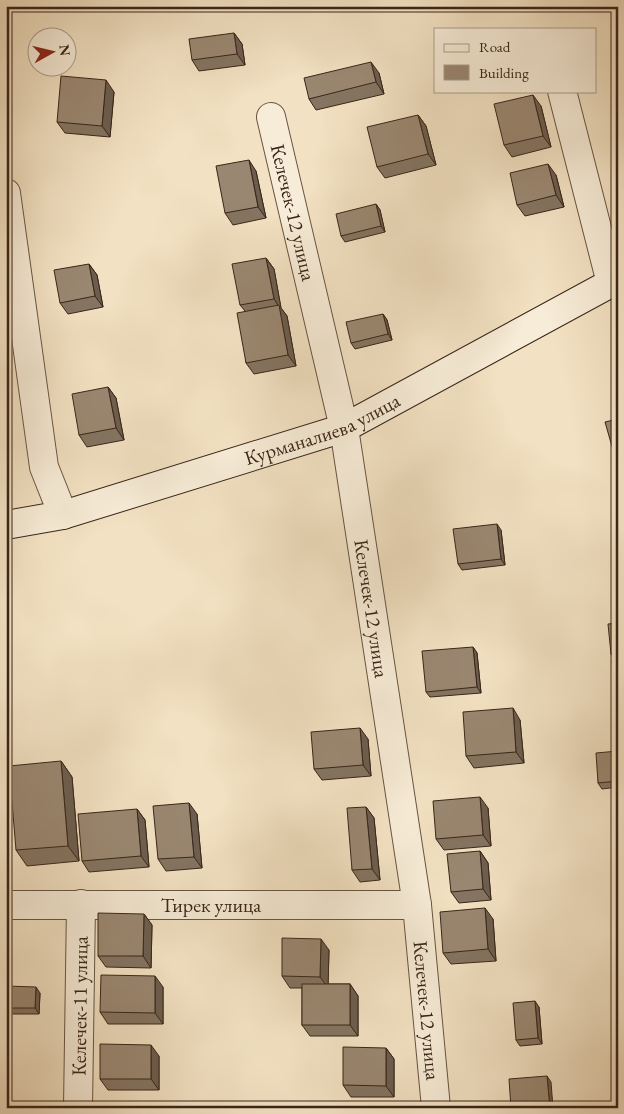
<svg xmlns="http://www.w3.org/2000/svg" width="624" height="1114" viewBox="0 0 624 1114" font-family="'EB Garamond',serif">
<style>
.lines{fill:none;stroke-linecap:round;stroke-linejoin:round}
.street-casing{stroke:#685443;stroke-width:30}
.secondary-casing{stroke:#3a2519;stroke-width:30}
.street{stroke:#f7ecd7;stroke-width:28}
.secondary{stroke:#f7ecd7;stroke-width:28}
.wall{fill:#847461;stroke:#3a2519}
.shaded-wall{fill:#6c5e4f;stroke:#3a2519}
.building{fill:#9a8771;stroke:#3a2519}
.labels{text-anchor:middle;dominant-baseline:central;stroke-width:4;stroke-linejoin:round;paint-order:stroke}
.street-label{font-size:20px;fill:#3a2519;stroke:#f7ecd7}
</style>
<rect width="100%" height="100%" fill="#f2e1c2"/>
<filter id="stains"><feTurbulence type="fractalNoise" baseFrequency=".004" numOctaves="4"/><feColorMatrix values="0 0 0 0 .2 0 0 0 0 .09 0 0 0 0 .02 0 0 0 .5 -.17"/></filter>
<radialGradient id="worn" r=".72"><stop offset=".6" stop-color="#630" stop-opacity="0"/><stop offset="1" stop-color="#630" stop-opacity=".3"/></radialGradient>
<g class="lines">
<defs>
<g id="street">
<path d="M562,91L611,283"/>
<path id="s1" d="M271,117L344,428L417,905L436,1108"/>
<path d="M6,193L44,467L63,515"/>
<path id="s2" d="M6,905H417"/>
<path id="s3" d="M78,1108L81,904"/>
</g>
<g id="secondary">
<path id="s4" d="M6,525L63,515L344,428L611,283L618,282"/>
</g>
</defs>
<use href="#street" class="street-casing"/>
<use href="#secondary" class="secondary-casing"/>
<use href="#street" class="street"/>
<use href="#secondary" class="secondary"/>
</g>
<g class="wall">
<path d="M234,33L242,44L245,65L199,71L192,60Z"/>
<path d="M379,73L384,94L316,110L309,99Z"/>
<path d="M114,92L110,137L65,133L57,122Z"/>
<path d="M541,106L551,147L512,157L504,145Z"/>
<path d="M418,115L426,126L436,165L385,178L377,167Z"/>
<path d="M256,171L266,218L233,225L225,213Z"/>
<path d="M556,175L564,207L525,216L517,205Z"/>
<path d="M376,204L380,210L385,232L345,242L341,236Z"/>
<path d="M266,258L274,269L281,308L287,316L296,366L254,374L246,363L245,311L240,305Z"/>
<path d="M89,264L97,275L103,307L68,314L60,303Z"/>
<path d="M383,314L387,320L392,340L355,349L351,343Z"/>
<path d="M108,387L116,398L124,440L87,447L79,435Z"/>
<path d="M618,419V456H617L613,450Z"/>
<path d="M501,530L505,565L462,570L458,564Z"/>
<path d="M618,623V659L615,660L611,654Z"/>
<path d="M473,647L477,653L481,693L430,697L426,692Z"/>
<path d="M520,720L524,763L474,768L466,756Z"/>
<path d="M368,739L371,776L322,780L314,769Z"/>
<path d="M618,751V787L602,789L598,783Z"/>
<path d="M61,761L72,777L79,861L27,866L16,850Z"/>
<path d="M366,807L374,818L380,880L360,882L352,870Z"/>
<path d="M488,808L491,846L444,850L436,839Z"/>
<path d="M137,809L145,820L149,867L89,872L82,861Z"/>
<path d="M197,814L202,868L166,871L158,859Z"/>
<path d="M480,851L488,863L491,900L459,903L451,892Z"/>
<path d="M144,914L152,925L151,968L106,967L98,956Z"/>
<path d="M493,919L496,961L451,964L443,953Z"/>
<path d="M329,950L328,984H350L358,996V1036H310L302,1025V988H290L282,976Z"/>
<path d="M6,986L40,993L39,1014H6Z"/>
<path d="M163,987V1024H108L100,1012Z"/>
<path d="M539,1007L542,1044L520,1046L516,1040Z"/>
<path d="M386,1048L394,1059V1097H351L343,1085Z"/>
<path d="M159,1056V1090H108L100,1079Z"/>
</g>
<g class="shaded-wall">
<path d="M234,33L242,44L245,65L237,54Z"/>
<path d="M371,62L379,73L384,94L376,82Z"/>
<path d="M106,80L114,92L110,137L102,126Z"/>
<path d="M533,95L541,106L551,147L543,136Z"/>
<path d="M418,115L426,126L436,165L428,154Z"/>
<path d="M249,160L256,171L266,218L258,207Z"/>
<path d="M548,164L556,175L564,207L556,195Z"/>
<path d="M376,204L380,210L385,232L381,226Z"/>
<path d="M266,258L274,269L281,308L287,316L296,366L288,355L279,307L274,299Z"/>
<path d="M89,264L97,275L103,307L95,296Z"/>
<path d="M383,314L387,320L392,340L388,334Z"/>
<path d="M108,387L116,398L124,440L116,428Z"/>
<path d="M497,524L501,530L505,565L501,559Z"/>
<path d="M473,647L477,653L481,693L477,687Z"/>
<path d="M513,708L520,720L524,763L516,752Z"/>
<path d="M360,728L368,739L371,776L363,765Z"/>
<path d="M61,761L72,777L79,861L68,846Z"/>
<path d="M480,797L488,808L491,846L483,835Z"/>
<path d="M189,803L197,814L202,868L194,857Z"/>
<path d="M366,807L374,818L380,880L372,869Z"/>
<path d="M137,809L145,820L149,867L141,856Z"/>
<path d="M480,851L488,863L491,900L483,889Z"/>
<path d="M485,908L493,919L496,961L488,949Z"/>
<path d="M144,914L152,925L151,968L143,956Z"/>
<path d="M321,939L329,950L328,988L320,977Z"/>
<path d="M155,976L163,987V1024L155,1013Z"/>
<path d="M350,984L358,996V1036L350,1025Z"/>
<path d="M36,987L40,993L39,1014L35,1008Z"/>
<path d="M535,1001L539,1007L542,1044L538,1038Z"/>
<path d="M151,1045L159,1056V1090L151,1079Z"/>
<path d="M386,1048L394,1059V1097L386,1086Z"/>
<path d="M547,1076L551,1082L553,1108H550Z"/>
</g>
<g class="building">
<path d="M234,33L237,54L192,60L189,39Z"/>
<path d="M371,62L376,82L309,99L304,78Z"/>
<path d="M61,76L106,80L102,126L57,122Z"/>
<path d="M533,95L543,136L504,145L494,104Z"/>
<path d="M418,115L428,154L377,167L367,127Z"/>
<path d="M249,160L258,207L225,213L216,166Z"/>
<path d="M548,164L556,195L517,205L510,173Z"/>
<path d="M376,204L381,226L341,236L336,214Z"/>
<path d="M266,258L274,299L240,305L232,264Z"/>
<path d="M89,264L95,296L60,303L54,270Z"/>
<path d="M279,305L288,355L246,363L237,313Z"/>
<path d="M383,314L388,334L351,343L346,322Z"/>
<path d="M108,387L116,428L79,435L72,394Z"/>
<path d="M618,419V449L613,450L605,422Z"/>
<path d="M497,524L501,559L458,564L453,529Z"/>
<path d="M618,623V653L611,654L608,624Z"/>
<path d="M473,647L477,687L426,692L422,651Z"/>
<path d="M612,660H618V691L615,692Z"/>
<path d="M513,708L516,752L466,756L463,712Z"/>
<path d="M360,728L363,765L314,769L311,732Z"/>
<path d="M618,751V781L598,783L596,753Z"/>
<path d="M61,761L68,846L16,850L9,766Z"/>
<path d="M480,797L483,835L436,839L433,801Z"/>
<path d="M189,803L194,857L158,859L153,806Z"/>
<path d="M366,807L372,869L352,870L347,808Z"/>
<path d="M137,809L141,856L82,861L78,814Z"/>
<path d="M480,851L483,889L451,892L447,854Z"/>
<path d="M485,908L488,949L443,953L440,912Z"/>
<path d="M98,913L144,914L143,956H98Z"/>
<path d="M282,938L321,939L320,977L282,976Z"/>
<path d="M101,975L155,976V1013L100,1012Z"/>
<rect x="302" y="984" width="48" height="41"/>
<path d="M6,986L36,987L35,1008H6Z"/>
<path d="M535,1001L538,1038L516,1040L513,1003Z"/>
<path d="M100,1044L151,1045V1079H100Z"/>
<path d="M343,1047L386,1048V1086L343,1085Z"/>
<path d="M547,1076L550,1108H511L509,1079Z"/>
</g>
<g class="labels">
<g class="street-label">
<text stroke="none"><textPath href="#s1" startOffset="98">Келечек-12 улица</textPath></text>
<text stroke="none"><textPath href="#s4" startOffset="331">Курманалиева улица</textPath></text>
<text stroke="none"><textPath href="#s1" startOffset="502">Келечек-12 улица</textPath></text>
<text stroke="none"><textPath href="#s2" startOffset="205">Тирек улица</textPath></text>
<text stroke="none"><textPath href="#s3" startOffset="102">Келечек-11 улица</textPath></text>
<text stroke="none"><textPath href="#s1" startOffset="908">Келечек-12 улица</textPath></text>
</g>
</g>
<rect width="624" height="1114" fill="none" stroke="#f2e1c2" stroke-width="25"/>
<rect x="8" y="8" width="609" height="1099" fill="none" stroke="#3a2519" stroke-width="2.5"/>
<rect x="12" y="12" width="599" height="1089" fill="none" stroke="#3a2519"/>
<rect x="434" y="28" width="162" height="65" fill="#f7ecd7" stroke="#ab9c8b"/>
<rect x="444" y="44" width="25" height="8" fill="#f7ecd7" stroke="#ab9c8b"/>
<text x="479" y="52" font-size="15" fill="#3a2519">Road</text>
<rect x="444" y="65" width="25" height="15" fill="#9a8771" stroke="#ab9c8b"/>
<text x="479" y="78" font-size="15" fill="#3a2519">Building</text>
<g transform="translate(52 52) rotate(82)"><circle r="24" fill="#f7ecd7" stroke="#ab9c8b"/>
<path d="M0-4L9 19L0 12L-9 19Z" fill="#8f2418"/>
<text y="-8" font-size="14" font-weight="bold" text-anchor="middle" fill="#3a2519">N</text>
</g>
<rect width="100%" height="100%" filter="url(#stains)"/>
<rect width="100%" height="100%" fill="url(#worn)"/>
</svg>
